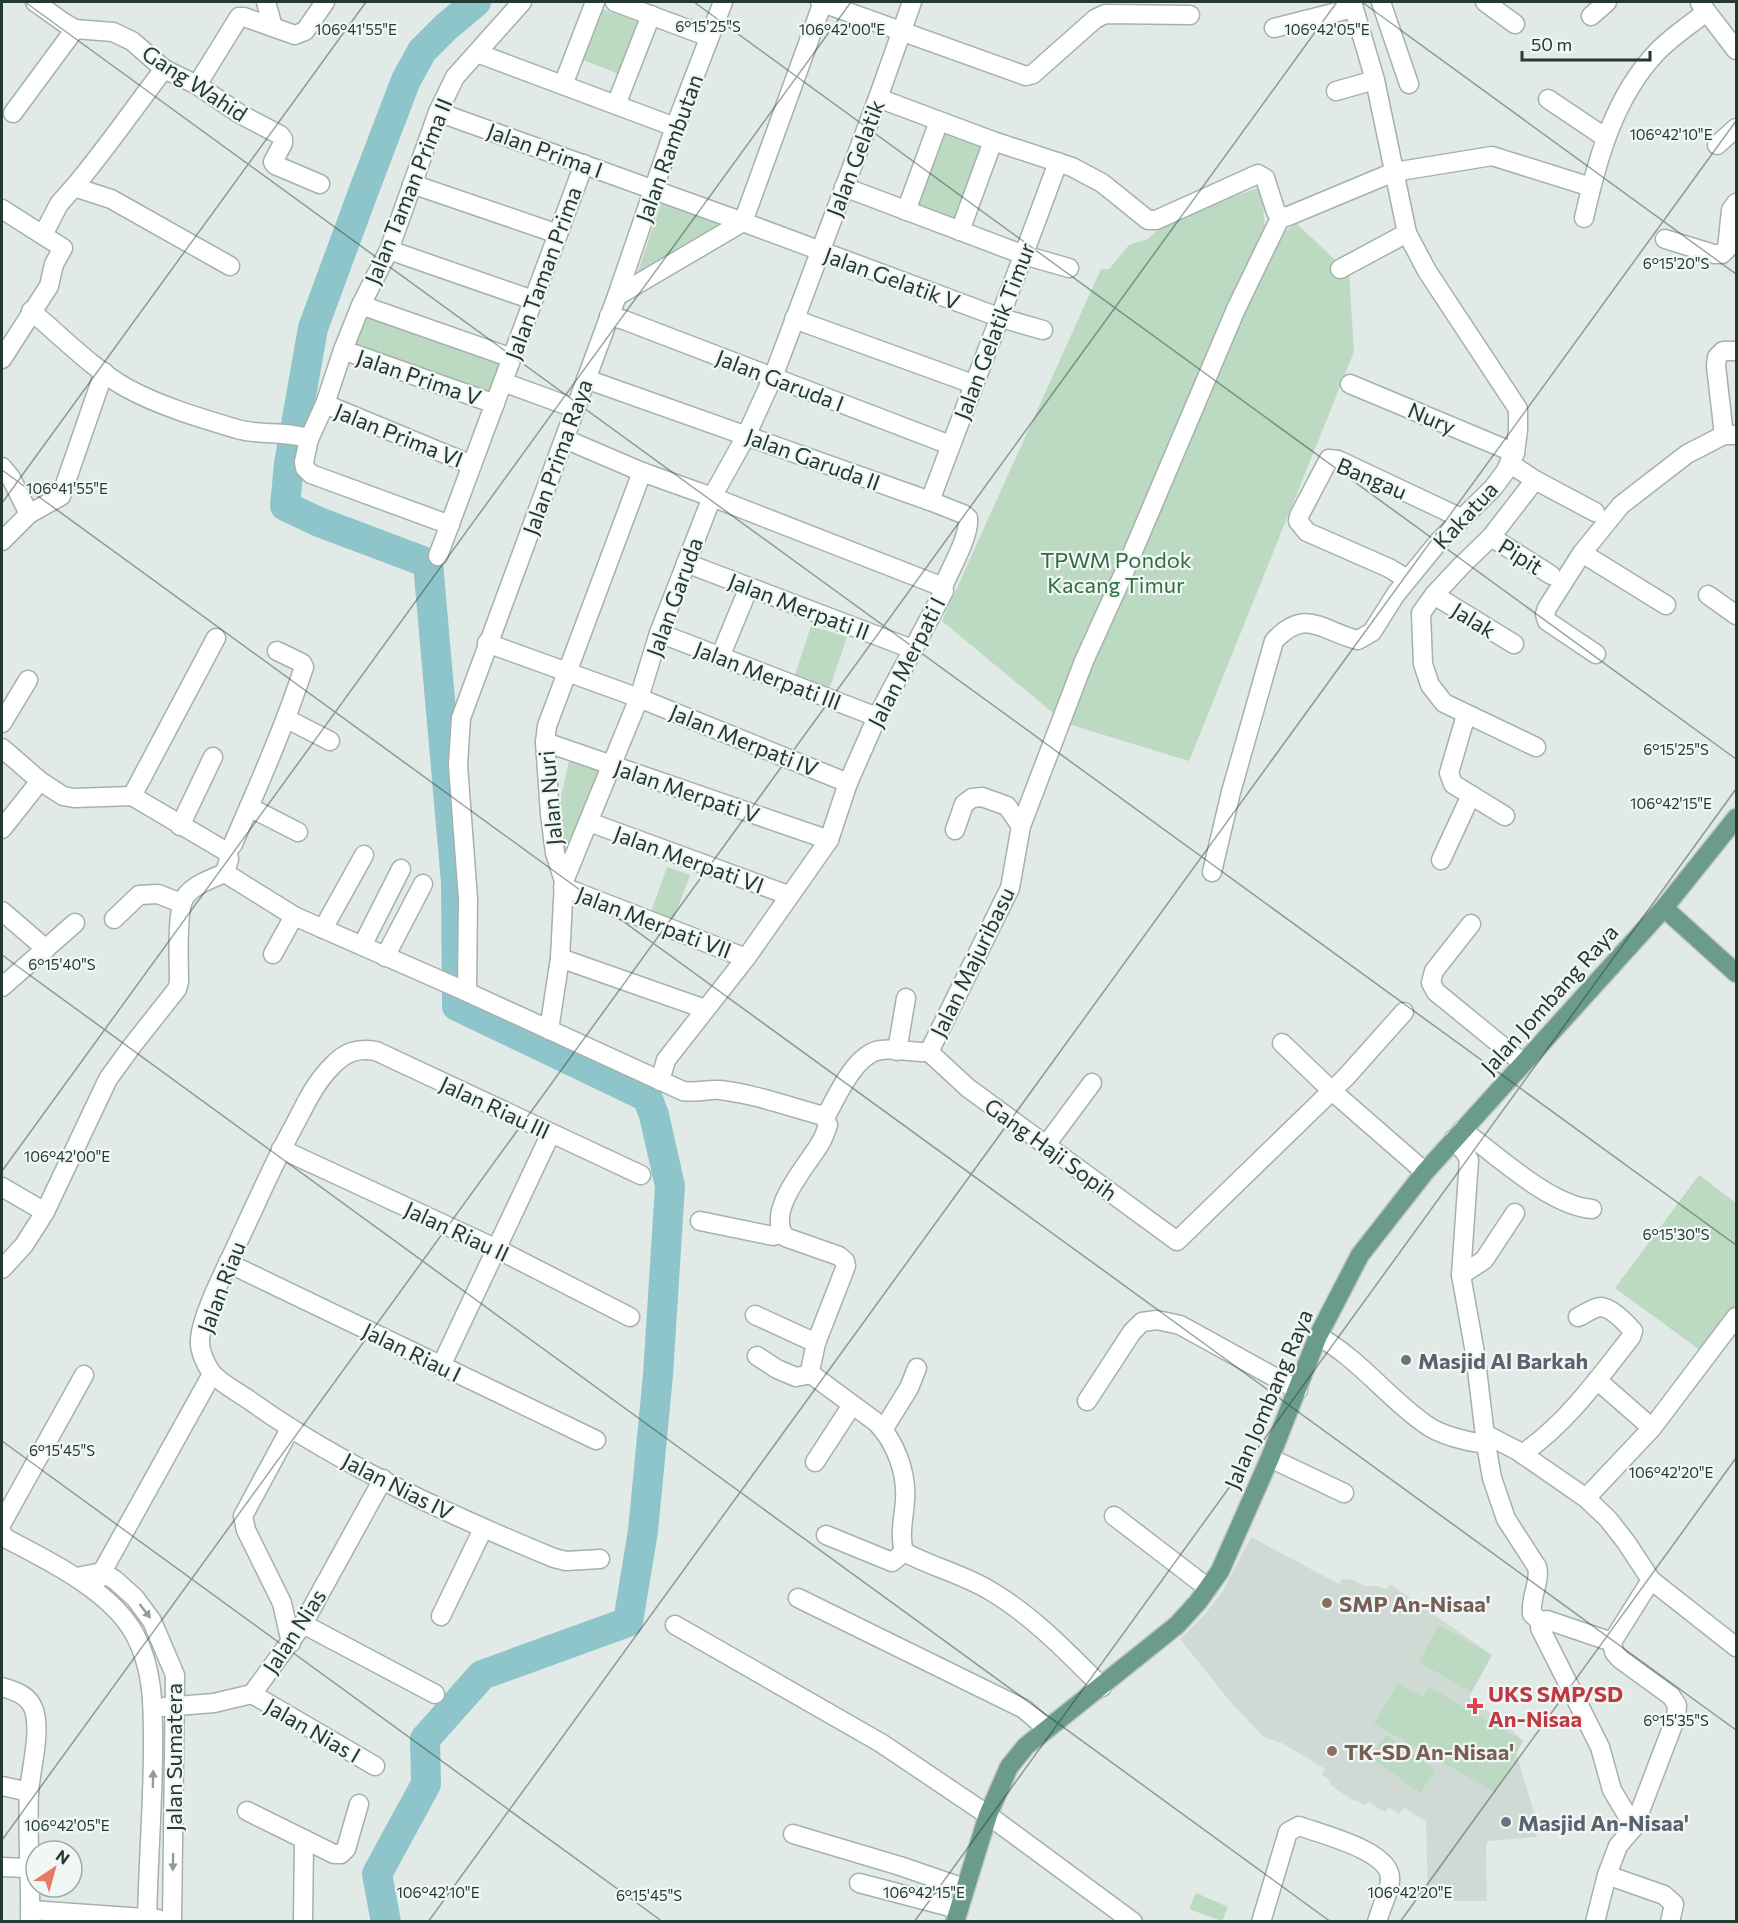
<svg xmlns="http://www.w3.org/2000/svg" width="1738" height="1923" viewBox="0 0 1738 1923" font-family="Commissioner,sans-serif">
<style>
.built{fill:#d0dad4}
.green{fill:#bcd9c2}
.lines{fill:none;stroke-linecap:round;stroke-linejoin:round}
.river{stroke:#8ec5ca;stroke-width:30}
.minor-casing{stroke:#a4b1ac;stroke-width:21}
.major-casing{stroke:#bdc4c2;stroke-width:21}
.minor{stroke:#fff;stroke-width:18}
.major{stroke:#6a9b8b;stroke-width:18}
.oneway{fill:#919c98}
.ticks{fill:none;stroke:#233932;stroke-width:1.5;stroke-opacity:0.45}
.worship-dot{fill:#6b7280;stroke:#f1f7f4;stroke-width:2}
.education-dot{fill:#8d6e63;stroke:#f1f7f4;stroke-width:2}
.health-dot{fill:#e0444e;stroke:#f1f7f4;stroke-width:2}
.labels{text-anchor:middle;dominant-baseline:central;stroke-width:4.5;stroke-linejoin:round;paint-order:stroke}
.street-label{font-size:22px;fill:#233932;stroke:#f1f7f4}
.park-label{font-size:22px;fill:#316c44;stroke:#f1f7f4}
.worship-label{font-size:22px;font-weight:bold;fill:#5b616d;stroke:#f1f7f4;text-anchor:start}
.education-label{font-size:22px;font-weight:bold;fill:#785e54;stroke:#f1f7f4;text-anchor:start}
.health-label{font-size:22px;font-weight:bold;fill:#be3a42;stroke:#f1f7f4;text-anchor:start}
.ticks-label{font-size:15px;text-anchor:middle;fill:#233932;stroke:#f1f7f4;stroke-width:4.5;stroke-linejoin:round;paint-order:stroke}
</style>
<rect width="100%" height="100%" fill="#e1eae6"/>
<path class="built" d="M1251,1537L1339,1584L1342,1579L1353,1580L1364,1586H1378L1386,1589L1390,1584L1492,1655L1469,1697L1513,1731L1523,1741L1516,1752L1534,1813L1537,1837L1488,1841L1486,1846L1487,1901H1454L1452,1897H1428L1426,1821L1404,1808L1399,1814L1389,1807L1385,1812L1368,1802L1365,1805L1356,1800L1354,1801L1329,1784L1331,1781L1321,1774L1325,1769L1284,1744L1264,1737L1233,1705L1180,1639L1202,1618L1223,1591Z"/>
<g class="green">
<path d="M599,8L640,22L621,75L581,59Z"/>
<path d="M943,129L984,145L956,225L913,208Z"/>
<path d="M1261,187L1265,227L1277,235L1297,224L1349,273L1354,352L1189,761L1065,723L942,621L1101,269H1109L1129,245L1148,239L1169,219Z"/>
<path d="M663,198L734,223L633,286Z"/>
<path d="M363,311L506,361L492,398L349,346Z"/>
<path d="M811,626L847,637L828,693L793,681Z"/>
<path d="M569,761L602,772L566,870L558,811Z"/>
<path d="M667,867L690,875L672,923L650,915Z"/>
<path d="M1699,1175L1736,1203V1309L1704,1353L1615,1288Z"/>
<path d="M1439,1625L1492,1655L1471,1692L1419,1662Z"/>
<path d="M1398,1683L1423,1697L1429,1687L1523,1741L1495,1792L1374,1724Z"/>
<path d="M1386,1735L1436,1770L1420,1793L1370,1757Z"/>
<path d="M1196,1893L1228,1907L1222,1921L1189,1909Z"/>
</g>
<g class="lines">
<path class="river" d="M386,1922L377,1874L426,1784L425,1739L482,1675L628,1622L643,1531L658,1375L670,1186L654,1115L647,1097L457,1006L456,882L428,563L319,522L285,506L289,464L313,328L364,190L406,80L422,51L446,27L476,2"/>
<defs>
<g id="minor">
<path d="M35,2L63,22L75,29L113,32L132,41L164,69L197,85L240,114L280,135L283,139V143L273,162L275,165L320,184"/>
<path d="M266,2L273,27"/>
<path d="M615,2L709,37"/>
<path d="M820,2L1026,76L1033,74L1095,19L1105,14L1190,15"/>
<path d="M1381,2L1409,84"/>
<path d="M1485,2L1515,24"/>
<path d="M1700,3L1736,50"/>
<path d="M1591,16L1607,2"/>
<path d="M1274,28L1353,8"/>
<path d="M477,53L675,127"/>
<path d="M164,69C134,108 106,149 74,187L111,199L230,266"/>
<path d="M197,85L239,17H244L295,35L305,31L325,2"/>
<path d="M563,85L595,2"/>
<path d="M1336,91L1375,80"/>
<path d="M878,98L993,141L1072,167L1102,183L1148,220H1156L1258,174L1265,178L1276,212L1281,216"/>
<path d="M1548,99L1606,138"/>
<path d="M616,105L651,15"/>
<path d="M438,112L743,222L1001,318L1043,330"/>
<path d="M13,113L75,29"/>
<path d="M1717,145L1736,128"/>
<path d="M412,184L558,234"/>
<path d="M844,187L1024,255L1069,268"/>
<path d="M2,209L63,248L54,264L49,286L2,359"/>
<path d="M906,211L939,121"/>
<path d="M1281,216L1286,217L1394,172L1492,156L1591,187"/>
<path d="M1584,218C1597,160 1614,97 1657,52C1671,37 1690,25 1706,12"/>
<path d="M960,231L993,141"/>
<path d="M43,235L59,204L74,187"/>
<path d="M1665,239L1714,254H1722L1727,249L1731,210L1736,203"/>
<path d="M389,250L533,300"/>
<path d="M1340,269L1407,233"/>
<path d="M617,296L743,222L823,2"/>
<path d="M361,305L512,358"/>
<path d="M31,311C60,335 93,369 125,387C159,406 200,418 237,429C261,436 286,430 309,439"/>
<path d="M609,316L624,320L950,445"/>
<path d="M794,319L973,384"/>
<path d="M343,350L495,404"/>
<path d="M586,379L930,501L963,514L968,518C970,536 950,569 943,587L944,591L877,717L848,783L829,840L746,958L666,1060L660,1081"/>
<path d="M503,382L574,408"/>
<path d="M1350,384L1515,453"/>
<path d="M325,404L472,465"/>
<path d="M1724,435L1716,366L1717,357L1723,351H1736"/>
<path d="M565,439L642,472L712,497L943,587"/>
<path d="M1509,463L1535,480L1595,512"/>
<path d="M2,467L11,478L29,514"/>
<path d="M1535,480L1491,537L1462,565L1434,595L1421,613L1423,664L1430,685L1444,703L1536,747"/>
<path d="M930,501C972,388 1017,275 1058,162"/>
<path d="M450,525L311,474L305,468L304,462L309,439L325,404L343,350L361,305L389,250L438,112L455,77L522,2"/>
<path d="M1491,537L1551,575"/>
<path d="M2,541L29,514L61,496L104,372"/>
<path d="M1582,553L1666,605"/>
<path d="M438,556L584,164"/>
<path d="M686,563L912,649"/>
<path d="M1407,579L1389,568L1307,532L1298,521L1299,516L1329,459L1338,460L1461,518"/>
<path d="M1434,595L1514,644"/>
<path d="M1708,595L1736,615"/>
<path d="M659,633L877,717"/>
<path d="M487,643L639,698L848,783"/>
<path d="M1596,654L1547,621L1545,614L1547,608L1582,553L1621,505L1687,454L1724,435H1736"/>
<path d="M720,657L749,587"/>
<path d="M1466,715L1449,773L1453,784L1505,816"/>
<path d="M287,719L330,741"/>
<path d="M2,723L28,680"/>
<path d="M545,742L829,840"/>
<path d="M2,748L40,781L63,796L74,798L132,796L227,852L229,859L225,873"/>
<path d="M132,796L216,638"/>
<path d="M249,807L298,832"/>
<path d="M589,822L788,895"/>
<path d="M180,826L213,757"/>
<path d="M2,829L40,781"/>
<path d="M955,830L964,804L972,798L982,797L1007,806L1021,826"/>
<path d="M227,852L233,844C258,786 284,728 304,667L302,663L277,651"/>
<path d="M1441,860L1471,795"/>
<path d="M1212,872L1231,792L1274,641C1306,606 1323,632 1358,640L1372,632L1396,594L1440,540L1493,488L1505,472L1515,453L1518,430V409L1427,271L1407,233L1375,80L1352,2"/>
<path d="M225,873L294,916L458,988L683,1091C696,1093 708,1089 720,1090C754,1094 787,1106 820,1115L825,1118"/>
<path d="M564,881L639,698L659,633L712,497L746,436L773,377L878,98L912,2"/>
<path d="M563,887L746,958"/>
<path d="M2,911L46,949"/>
<path d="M114,919L139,895L158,894L181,903"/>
<path d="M1471,924L1434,971L1431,983L1436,992L1523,1063"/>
<path d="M323,929L364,855"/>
<path d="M362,946L401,869"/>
<path d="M273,954L294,916"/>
<path d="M385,957L423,884"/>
<path d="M560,958L705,1009"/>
<path d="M2,987L75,923"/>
<path d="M467,992L468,899L458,765L461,718L617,296L675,127L723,2"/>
<path d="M549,1030L560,958L564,881L555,853L550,814L545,742L547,726L642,472"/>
<path d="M1282,1043L1332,1091L1425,1172"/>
<path d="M897,1051L906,998"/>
<path d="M929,1052C913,1053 896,1048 881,1050C855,1053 836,1098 825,1118L828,1125C826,1131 824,1137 821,1142C808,1165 765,1210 785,1237L839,1256L845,1261L846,1266L816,1343L810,1371L815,1377L876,1422C895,1441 907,1472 905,1500C904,1518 899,1534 904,1552C932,1567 962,1574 989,1590C1032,1615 1067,1652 1102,1687"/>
<path d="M929,1052L1010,888L1021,826L1084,661L1123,575L1236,309L1281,216"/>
<path d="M929,1052L968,1088L1177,1241L1346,1077L1404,1012"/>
<path d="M1462,1130C1497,1155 1550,1206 1592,1209"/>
<path d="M1454,1139L1466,1154L1469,1160L1461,1275L1475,1353L1486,1444L1492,1478L1506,1519L1537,1567C1541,1580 1530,1597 1532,1614L1541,1622"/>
<path d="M1046,1145L1092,1083"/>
<path d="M281,1149L497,1249L630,1317"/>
<path d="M2,1187L45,1212"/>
<path d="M700,1221L773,1236L782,1233"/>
<path d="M228,1263L596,1440"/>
<path d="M2,1269L24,1245L45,1212L108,1079L132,1046L177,989L179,982C179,965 176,910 185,897C193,885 211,879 225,873"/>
<path d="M1461,1275L1484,1260L1515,1213"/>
<path d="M755,1315L816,1343"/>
<path d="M1318,1336C1359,1359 1387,1397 1425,1424C1439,1435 1468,1442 1486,1444"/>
<path d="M757,1356L777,1369L796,1377L812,1374"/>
<path d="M441,1366L551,1133"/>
<path d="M1597,1380L1652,1428"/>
<path d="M1087,1401L1132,1332L1142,1322L1157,1320L1180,1325L1298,1390"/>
<path d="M290,1429L243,1516L246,1530L282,1603L291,1643"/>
<path d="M883,1430L909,1388L917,1368"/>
<path d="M1485,1434L1518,1451L1586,1498L1608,1519L1626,1542L1651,1580L1736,1647"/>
<path d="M1522,1454C1566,1424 1599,1378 1631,1337L1633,1331C1626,1323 1612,1308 1601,1307C1594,1307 1585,1314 1578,1317"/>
<path d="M1270,1458L1344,1493"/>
<path d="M815,1462L852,1405"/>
<path d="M1586,1498L1652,1428L1736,1317"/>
<path d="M1114,1516L1208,1588"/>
<path d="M2,1523L84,1375"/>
<path d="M2,1533L5,1538C47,1560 112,1591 135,1635C154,1670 153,1709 153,1747C153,1805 148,1863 147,1922"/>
<path d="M826,1535L892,1562L904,1552"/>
<path d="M600,1559L566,1561L554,1558C452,1516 342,1466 252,1402C241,1394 220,1383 212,1373C205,1364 199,1350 200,1339C202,1313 227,1267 238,1242C257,1202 274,1162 295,1124C306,1103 315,1083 332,1066C345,1052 357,1048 376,1051L641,1175"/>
<path d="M77,1577L102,1572L115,1580L135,1598L152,1621L175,1675L172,1922"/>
<path d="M97,1581L212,1374"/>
<path d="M798,1598L1024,1709L1047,1729"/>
<path d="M441,1616L483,1529"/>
<path d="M303,1624L435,1694"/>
<path d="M675,1625L881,1743L988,1815L1133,1922"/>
<path d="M1612,1642L1547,1620L1541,1622L1540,1628L1600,1747L1612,1790L1634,1827"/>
<path d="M2,1687C15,1691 29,1695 34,1710C41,1733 31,1768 29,1792C27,1835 31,1878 30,1922"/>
<path d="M252,1694L375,1766"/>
<path d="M164,1707L214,1703L252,1694L303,1624L383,1479"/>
<path d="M2,1786L29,1792"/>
<path d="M247,1811L334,1854H341L346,1849L359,1804"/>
<path d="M793,1834L900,1866L964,1888"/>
<path d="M2,1867L28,1868"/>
<path d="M1607,1875L1664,1895L1674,1904L1670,1922"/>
<path d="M859,1883L958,1909"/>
<path d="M31,1910L158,1919"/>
<path d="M303,1922L304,1839"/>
<path d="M1261,1922L1288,1832L1299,1826C1320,1834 1388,1850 1390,1877C1391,1888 1380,1910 1377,1922"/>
<path d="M1595,1922L1607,1875L1618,1846L1634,1827L1676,1717L1677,1705L1671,1696L1620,1659L1614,1652L1612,1642L1651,1580"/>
</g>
<g id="major">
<path d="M1664,908L1736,973"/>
<path d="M955,1922L988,1815L1009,1767L1026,1746L1177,1625L1198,1602L1220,1571L1270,1458L1318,1336L1360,1255L1425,1172L1664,908L1736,818"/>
</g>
</defs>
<use href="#minor" class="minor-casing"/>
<use href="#major" class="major-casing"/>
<use href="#minor" class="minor"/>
<use href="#major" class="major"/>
</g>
<defs><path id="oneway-solid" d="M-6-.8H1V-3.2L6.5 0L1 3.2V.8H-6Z" transform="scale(1.5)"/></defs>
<g class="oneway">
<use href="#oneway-solid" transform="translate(145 1611) rotate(52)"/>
<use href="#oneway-solid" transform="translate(153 1779) rotate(-89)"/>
<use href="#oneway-solid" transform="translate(173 1862) rotate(91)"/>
</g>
<path class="ticks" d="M25,2L1736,1245M694,2L1736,759M1362,2L1736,274M2,470L1736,1730M2,503L366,2M2,955L1331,1922M2,1171L851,2M2,1441L663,1922M2,1840L1337,2M428,1922L1736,121M914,1922L1736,789M1400,1922L1736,1458"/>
<g class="worship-dot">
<circle cx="1406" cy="1360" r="6"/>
<circle cx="1506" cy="1822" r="6"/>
</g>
<g class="education-dot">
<circle cx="1327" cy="1603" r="6"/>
<circle cx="1332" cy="1751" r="6"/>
</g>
<path class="health-dot" d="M1472 1697h6v6h6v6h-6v6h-6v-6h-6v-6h6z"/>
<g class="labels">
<g class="street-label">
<text transform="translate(195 83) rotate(33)">Gang Wahid</text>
<text transform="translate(669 148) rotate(-70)">Jalan Rambutan</text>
<text transform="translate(545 150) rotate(20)">Jalan Prima I</text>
<text transform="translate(855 158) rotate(-69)">Jalan Gelatik</text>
<text transform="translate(408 191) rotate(-68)">Jalan Taman Prima II</text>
<text transform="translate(543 273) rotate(-70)">Jalan Taman Prima</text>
<text transform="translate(892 278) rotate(20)">Jalan Gelatik V</text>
<text transform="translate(994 331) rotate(-69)">Jalan Gelatik Timur</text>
<text transform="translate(419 377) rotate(19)">Jalan Prima V</text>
<text transform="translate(780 380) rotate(21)">Jalan Garuda I</text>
<text transform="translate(1432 418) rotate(23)">Nury</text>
<text transform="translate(399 435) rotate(22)">Jalan Prima VI</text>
<text transform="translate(557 457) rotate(-70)">Jalan Prima Raya</text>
<text transform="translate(813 459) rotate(20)">Jalan Garuda II</text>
<text transform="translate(1372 478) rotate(23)">Bangau</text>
<text transform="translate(1465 515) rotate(-47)">Kakatua</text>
<text transform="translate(1521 556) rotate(32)">Pipit</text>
<text transform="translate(674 597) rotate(-70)">Jalan Garuda</text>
<text transform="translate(799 606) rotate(21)">Jalan Merpati II</text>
<text transform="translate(1474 620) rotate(32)">Jalak</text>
<text transform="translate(906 662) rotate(-63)">Jalan Merpati I</text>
<text transform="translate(768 675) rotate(21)">Jalan Merpati III</text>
<text transform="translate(744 740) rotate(22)">Jalan Merpati IV</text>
<text transform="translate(687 791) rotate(19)">Jalan Merpati V</text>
<text transform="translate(550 798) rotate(-95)">Jalan Nuri</text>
<text transform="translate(689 859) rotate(20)">Jalan Merpati VI</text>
<text transform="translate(654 922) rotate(21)">Jalan Merpati VII</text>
<text transform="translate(972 962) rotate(-64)">Jalan Majuribasu</text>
<text transform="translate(1549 999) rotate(-48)">Jalan Jombang Raya</text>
<text transform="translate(495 1107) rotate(25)">Jalan Riau III</text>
<text transform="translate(1051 1149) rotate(36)">Gang Haji Sopih</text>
<text transform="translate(457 1231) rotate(25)">Jalan Riau II</text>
<text transform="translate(221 1287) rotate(-69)">Jalan Riau</text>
<text transform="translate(412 1352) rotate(26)">Jalan Riau I</text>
<text transform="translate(1268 1399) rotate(-67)">Jalan Jombang Raya</text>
<text transform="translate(398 1486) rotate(27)">Jalan Nias IV</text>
<text transform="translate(294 1631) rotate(-57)">Jalan Nias</text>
<text transform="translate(313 1730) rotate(30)">Jalan Nias I</text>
<text transform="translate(173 1757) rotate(-90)">Jalan Sumatera</text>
</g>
<g class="park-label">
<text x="1116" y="559">TPWM Pondok<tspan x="1116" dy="25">Kacang Timur</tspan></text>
</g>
<g class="worship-label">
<text x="1418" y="1360">Masjid Al Barkah</text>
<text x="1518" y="1822">Masjid An-Nisaa'</text>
</g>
<g class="education-label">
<text x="1339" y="1603">SMP An-Nisaa'</text>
<text x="1344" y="1751">TK-SD An-Nisaa'</text>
</g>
<g class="health-label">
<text x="1488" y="1693">UKS SMP/SD<tspan x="1488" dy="25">An-Nisaa</tspan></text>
</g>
</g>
<g class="ticks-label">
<text x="708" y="32">6°15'25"S</text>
<text x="356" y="35">106°41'55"E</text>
<text x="842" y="35">106°42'00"E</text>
<text x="1327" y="35">106°42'05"E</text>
<text x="1671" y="140">106°42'10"E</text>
<text x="1676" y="269">6°15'20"S</text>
<text x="67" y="494">106°41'55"E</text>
<text x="1676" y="755">6°15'25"S</text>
<text x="1671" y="809">106°42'15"E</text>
<text x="62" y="970">6°15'40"S</text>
<text x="67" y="1162">106°42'00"E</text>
<text x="1676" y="1240">6°15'30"S</text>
<text x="62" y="1456">6°15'45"S</text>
<text x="1671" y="1478">106°42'20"E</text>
<text x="1676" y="1726">6°15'35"S</text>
<text x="67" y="1831">106°42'05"E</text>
<text x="438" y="1898">106°42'10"E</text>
<text x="924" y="1898">106°42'15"E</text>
<text x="1410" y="1898">106°42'20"E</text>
<text x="649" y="1901">6°15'45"S</text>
</g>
<rect width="1738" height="1923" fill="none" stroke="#233932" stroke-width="6"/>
<g transform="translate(54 1869) rotate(36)"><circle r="28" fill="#f1f7f4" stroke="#9faba6" stroke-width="1.5"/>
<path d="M0-4.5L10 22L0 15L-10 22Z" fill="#e47b65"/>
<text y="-9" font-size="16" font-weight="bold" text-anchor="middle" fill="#233932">N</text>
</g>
<path d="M1522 51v9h128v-9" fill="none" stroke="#233932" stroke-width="3"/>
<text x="1531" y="51" font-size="18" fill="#233932" stroke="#f1f7f4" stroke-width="4.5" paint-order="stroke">50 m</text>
</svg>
